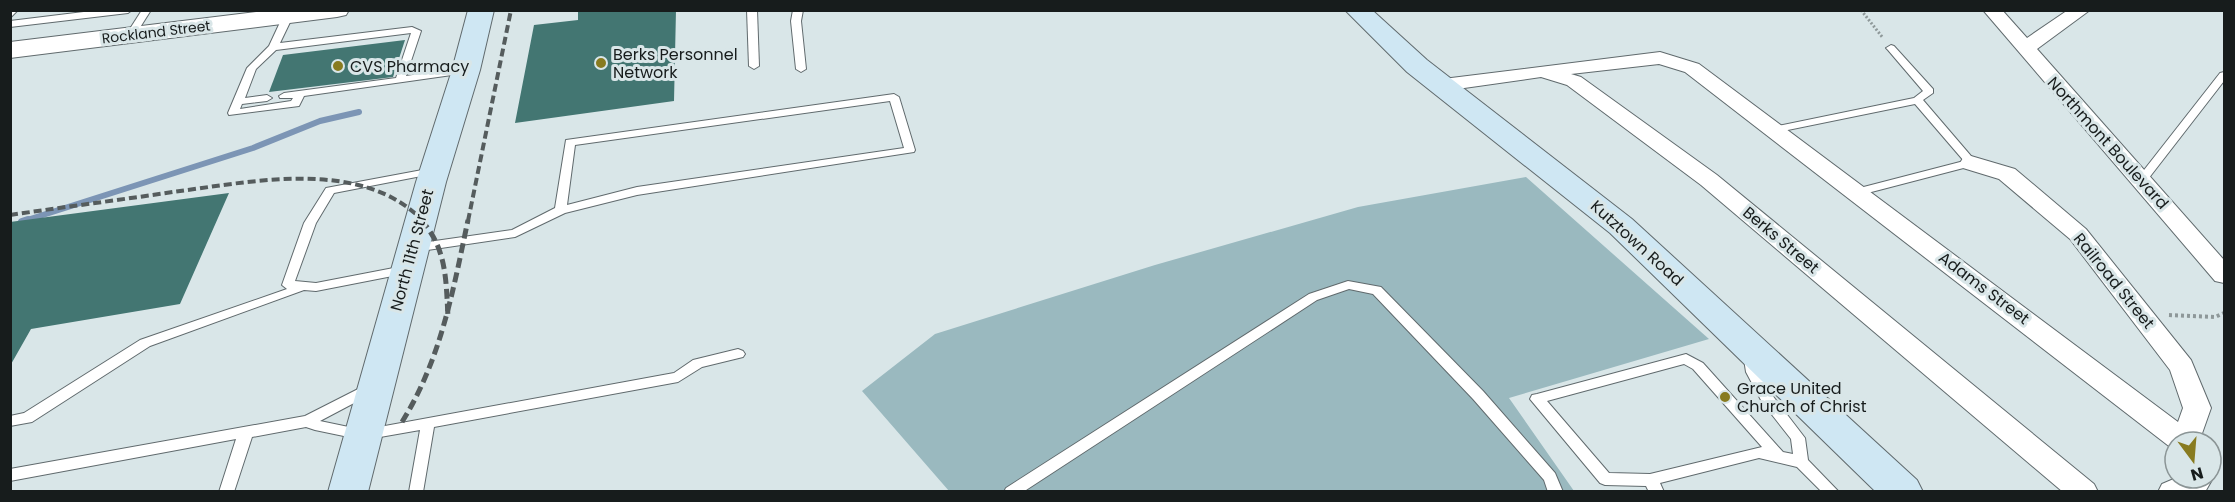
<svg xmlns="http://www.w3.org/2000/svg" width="2235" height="502" viewBox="0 0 2235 502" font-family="Poppins,sans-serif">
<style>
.green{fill:#9ab9bf}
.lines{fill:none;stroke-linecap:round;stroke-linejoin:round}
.stream-far1{stroke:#7c95b5;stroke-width:6}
.stream{stroke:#7c95b5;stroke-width:8}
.building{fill:#437672}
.service-casing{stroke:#606a6d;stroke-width:2}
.minor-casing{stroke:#606a6d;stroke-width:2}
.tertiary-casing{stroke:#606a6d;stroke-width:2}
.secondary-casing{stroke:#606a6d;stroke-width:2}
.path-far1{stroke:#8e9899;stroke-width:3;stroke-dasharray:2 2;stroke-linecap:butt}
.path{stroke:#8e9899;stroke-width:4;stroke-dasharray:3 3;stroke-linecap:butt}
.service{fill:#fff;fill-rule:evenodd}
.minor{fill:#fff;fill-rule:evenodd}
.tertiary{fill:#fff;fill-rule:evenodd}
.secondary{fill:#cfe7f3;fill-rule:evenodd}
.rail-far1{stroke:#555c5d;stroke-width:4;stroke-dasharray:8 4;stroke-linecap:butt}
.rail{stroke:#555c5d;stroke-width:5;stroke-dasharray:10 5;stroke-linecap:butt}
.poi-dot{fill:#887b20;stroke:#d9e6e8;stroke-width:2}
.labels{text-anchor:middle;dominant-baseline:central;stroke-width:6;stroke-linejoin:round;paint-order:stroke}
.far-street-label{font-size:14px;fill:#171c1c;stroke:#d9e6e8}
.poi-label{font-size:16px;fill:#171c1c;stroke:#d9e6e8;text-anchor:start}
.street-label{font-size:16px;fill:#171c1c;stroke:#d9e6e8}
</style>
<rect width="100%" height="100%" fill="#d9e6e8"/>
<path class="green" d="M1526,177L1709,339L1509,398L1574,491H949L862,391L935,334L1155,265L1358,207Z"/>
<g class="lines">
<path class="stream-far1" d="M24,221L253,148L320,121L359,112"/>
<path class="stream" d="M22,222L28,220"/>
</g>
<g class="building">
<path d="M578,10H676L674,101L515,123L534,25L578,20Z"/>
<path d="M405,40L393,77L269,92L283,55Z"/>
<path d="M229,193L180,304L31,329L10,366V222Z"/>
</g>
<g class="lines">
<defs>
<g id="service">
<path d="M10,10H18L10,18Z"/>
<path d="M100,10H132L128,13L10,27V21Z"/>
<path d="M142,10H151L134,37H128L126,35Z"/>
<path d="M747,10H757L759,66L754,69L749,66Z"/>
<path d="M793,10H803L801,21L806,69L801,72L796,69L791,21Z"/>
<path d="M288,13L293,16L280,43L412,27L421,31L406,76L466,67L471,70L466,73L304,96L299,106L229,115L228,113L247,68L269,46L283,16ZM411,33L396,78L284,93L279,96L280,98H293L291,101L240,109L242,104L267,101L272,98L267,95L245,98L256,69L276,50Z"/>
<path d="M1891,45L1894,46L1933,89V93L1923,100L1977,163L1975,165L1856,196L1852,194L1850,192L1852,190L1964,161L1915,104L1773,133L1768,130L1773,127L1914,98L1923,91L1888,50L1886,48Z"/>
<path d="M2224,72V81L2145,183H2137L2135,181L2137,179L2220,73Z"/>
<path d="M894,94L899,97L915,150L914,152L637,195L565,213L515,237L414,252L408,248L414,244L512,230L555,208L566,140ZM890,101L904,148L637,187L567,205L575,145Z"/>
<path d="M433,168L437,169L439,171L437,173L334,193L316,223L295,281L316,283L404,266L410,270L408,273L316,291L304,290L150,346L32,422L10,426V416L24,413L140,340L287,289L282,285L304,223L326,188Z"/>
<path d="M1348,281L1381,287L1483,391L1555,473L1563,492H1548L1544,480L1473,399L1373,294L1349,289L1317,300L1023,492H1004L1006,488L1309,294Z"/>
<path d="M738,349L743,351L745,354L743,357L702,367L678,382L434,427L423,492H409L420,430L363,440L315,430L306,427L252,437L234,492H219L236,439L10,481V469L305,416L368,384L373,385L375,389L373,393L320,421L363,430L674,373L693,360Z"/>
<path d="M1686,354L1703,363L1783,452L1793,454L1791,439L1762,402L1746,372L1744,359L1746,356H1756L1760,372L1772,395L1805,438L1808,460L1839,492H1822L1797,467L1759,458L1660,483L1664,492H1649L1646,486L1605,485L1600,483L1530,399L1532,395L1537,394ZM1684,364L1693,369L1762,447L1650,474L1609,473L1547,401Z"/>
</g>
<g id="minor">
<path d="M1983,10H2002L2027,38L2068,10H2090L2037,49L2224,260V283L2215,281Z"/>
<path d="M1660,52L1699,64L2178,422L2183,408L2170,370L2070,239L1999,179L1963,168L1960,163L1963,158L1971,156L2015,169L2086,229L2191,360L2211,408L2199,442H2175L2174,450L1685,72L1659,64L1571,74L1581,77L1717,175L2094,484L2098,492H2063L1701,185L1567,85L1541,77L1443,91L1436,89L1433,85L1436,81L1443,79Z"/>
<path d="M2211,475L2213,478L2205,492H2158L2162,484L2176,478H2211Z"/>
</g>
<path id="tertiary" d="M273,10H349L346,15L337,17L10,58V42Z"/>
<g id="secondary">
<path d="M468,10H494L480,70L446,182L368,492H328L416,182L452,70Z"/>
<path d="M1345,10H1372L1427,60L1632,219L1917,480L1923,492H1876L1610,233L1407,72Z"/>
</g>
</defs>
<use href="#service" class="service-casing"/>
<use href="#minor" class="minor-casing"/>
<use href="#tertiary" class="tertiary-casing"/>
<use href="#secondary" class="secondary-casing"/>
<path class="path-far1" d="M1861,10L1883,38"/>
<path class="path" d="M2169,315L2215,317L2224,313"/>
<use href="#service" class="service"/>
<use href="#minor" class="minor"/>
<use href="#tertiary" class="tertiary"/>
<use href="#secondary" class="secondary"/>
<g class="rail-far1">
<path d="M10,215C64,207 119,200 173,192C251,182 362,157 423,221"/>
<path d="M468,221L511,10"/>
</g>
<g class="rail">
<path d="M421,220C447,248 446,281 448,317"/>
<path d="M402,422C441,359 453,291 468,220"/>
</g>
</g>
<g class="poi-dot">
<circle cx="601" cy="63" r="6"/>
<circle cx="338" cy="66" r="6"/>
<circle cx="1725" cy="397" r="6"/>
</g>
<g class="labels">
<g class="far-street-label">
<text transform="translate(156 32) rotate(-7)">Rockland Street</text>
</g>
<g class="poi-label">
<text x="613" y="54">Berks Personnel<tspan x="613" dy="18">Network</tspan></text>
<text x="350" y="66">CVS Pharmacy</text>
<text x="1737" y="388">Grace United<tspan x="1737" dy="18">Church of Christ</tspan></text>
</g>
<g class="street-label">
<text transform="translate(2108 143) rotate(48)">Northmont Boulevard</text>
<text transform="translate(1781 240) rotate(40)">Berks Street</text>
<text transform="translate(1637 243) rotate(42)">Kutztown Road</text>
<text transform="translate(412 250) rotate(-75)">North 11th Street</text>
<text transform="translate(2114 281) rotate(51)">Railroad Street</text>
<text transform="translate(1984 288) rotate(37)">Adams Street</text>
</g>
</g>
<rect width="2235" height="502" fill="none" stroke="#171c1c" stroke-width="24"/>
<g transform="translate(2193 460) rotate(164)"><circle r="28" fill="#d9e6e8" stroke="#8b9596" stroke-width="1.5"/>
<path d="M0-4.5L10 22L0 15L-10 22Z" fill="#887b20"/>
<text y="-9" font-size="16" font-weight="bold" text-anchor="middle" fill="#171c1c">N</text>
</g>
</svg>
